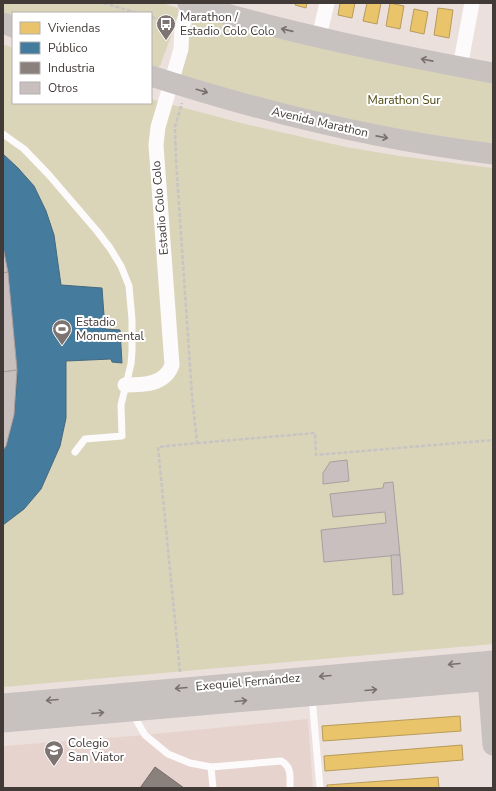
<svg xmlns="http://www.w3.org/2000/svg" width="496" height="791" viewBox="0 0 496 791" font-family="'Nunito Sans',sans-serif">
<style>
.built{fill:#e7d3cd}
.green{fill:#dad4b9}
.homes{fill:#e9c46a;stroke:#b79b5b}
.public{fill:#457b9d;stroke:#44687e}
.industry{fill:#8a817c;stroke:#746c67}
.building{fill:#c8bfbe;stroke:#a8a09f}
.lines{fill:none;stroke-linecap:round;stroke-linejoin:round}
.path{stroke:#c7c4c3;stroke-width:2.5;stroke-dasharray:4 2;stroke-linecap:butt}
.lane{stroke:#fcfafa;stroke-width:7}
.street{stroke:#fcfafa;stroke-width:15}
.secondary{stroke:#c7c2c0;stroke-width:21}
.oneway{stroke:#77706e}
.labels{text-anchor:middle;dominant-baseline:central;stroke-width:4;stroke-linejoin:round;paint-order:stroke}
.poi-label{font-size:12px;fill:#423a37;stroke:#fff;text-anchor:start}
.park-label{font-size:12px;fill:#4d4911;stroke:#fff}
.street-label{font-size:12px;fill:#423a37;stroke:#fff}
</style>
<rect width="100%" height="100%" fill="#ebe0dc"/>
<path class="built" d="M308,719L313,788H3V746L145,735Z"/>
<g class="green">
<path d="M3,3H162L178,8V17L160,66L153,70H151V13H13V19L3,15Z"/>
<path d="M203,16L493,80V147L396,135L183,81L179,70L180,64L193,22Z"/>
<path d="M3,44L13,48V103H151V99L241,123L346,147L399,156L493,168V644L3,687Z"/>
</g>
<g class="homes">
<path d="M296,3H307L306,8L295,5Z"/>
<path d="M340,3H355L352,18L338,15Z"/>
<path d="M367,3H381L377,24L363,21Z"/>
<path d="M390,3L404,6L400,29L386,26Z"/>
<path d="M438,8L453,10L449,38L434,35Z"/>
<path d="M414,9L428,12L424,34L410,31Z"/>
<path d="M460,716L461,731L323,741L322,726Z"/>
<path d="M462,745L463,760L325,771L324,756Z"/>
<path d="M438,777L439,788H327V785Z"/>
</g>
<g class="public">
<path d="M3,154L18,168L34,186L46,211L54,235L61,285L102,288L105,329L120,330L122,363L112,362L111,359L66,361V418L60,446L41,489L24,509L3,525V450L6,446L14,415L17,379L8,272L3,247Z"/>
<path d="M3,247L8,272L17,379L14,415L6,446L3,450Z"/>
</g>
<path class="industry" d="M155,767L184,788H140Z"/>
<g class="building">
<path d="M3,247L8,272L3,273Z"/>
<path d="M8,272L17,370L3,372V273Z"/>
<path d="M17,370L14,415L6,446L3,450V372Z"/>
<path d="M347,460L349,481L323,484V473L330,462Z"/>
<path d="M393,482L400,555L324,562L321,530L386,523L385,512L333,517L330,494L383,488L384,483Z"/>
<path d="M391,555H400L403,594L393,595Z"/>
</g>
<g class="lines">
<g class="path">
<path d="M104,3L137,13"/>
<path d="M151,17L170,23"/>
<path d="M197,443L315,433L316,455L493,440"/>
<path d="M180,672L158,447L197,443L192,396L176,160L175,127L182,103"/>
</g>
<g class="lane">
<path d="M3,134L24,149L49,175L97,231L110,248L121,266L129,286L132,320V351L131,364L121,405L122,436L85,439L75,452"/>
<path d="M312,697L320,788"/>
<path d="M132,713L145,735L168,754L190,763L211,767L281,761C292,766 290,778 290,788"/>
<path d="M211,767L213,788"/>
</g>
<g class="street">
<path d="M319,37L327,3"/>
<path d="M460,67L472,3"/>
<path d="M125,385C143,385 165,385 172,365L156,145L158,127L181,49L182,27L190,3"/>
</g>
<g class="secondary">
<path d="M188,3C288,33 391,54 493,73"/>
<path d="M3,23L13,27"/>
<path d="M151,76C263,112 377,140 493,154"/>
<path d="M488,680L493,745"/>
<path d="M3,704L493,661"/>
<path d="M3,722L493,680"/>
</g>
</g>
<defs><path id="oneway-shaft" d="M-6 0H5M1.5-3L5.5 0L1.5 3" fill="none" stroke-width="1.6" stroke-linecap="round" stroke-linejoin="round"/></defs>
<g class="oneway">
<use href="#oneway-shaft" transform="translate(287 30) rotate(-167)"/>
<use href="#oneway-shaft" transform="translate(427 60) rotate(-169)"/>
<use href="#oneway-shaft" transform="translate(202 91) rotate(16)"/>
<use href="#oneway-shaft" transform="translate(382 137) rotate(11)"/>
<use href="#oneway-shaft" transform="translate(454 664) rotate(175)"/>
<use href="#oneway-shaft" transform="translate(325 676) rotate(175)"/>
<use href="#oneway-shaft" transform="translate(181 688) rotate(175)"/>
<use href="#oneway-shaft" transform="translate(371 690) rotate(-5)"/>
<use href="#oneway-shaft" transform="translate(52 700) rotate(175)"/>
<use href="#oneway-shaft" transform="translate(241 701) rotate(-5)"/>
<use href="#oneway-shaft" transform="translate(98 713) rotate(-5)"/>
</g>
<defs>
<symbol id="bus-pin" viewBox="-11 -11 22 30"><path d="M0 17L-7.5 6A9.5 9.5 0 1 1 7.5 6Z" fill="#7d7471" stroke="#fff"/><path d="M-5-6H5V4H4V6H2V4H-2V6H-4V4H-5ZM-3.5-4V0h7V-4ZM-3.5 1.2v1.5H-2V1.2ZM2 1.2v1.5H3.5V1.2Z" fill="#fff"/></symbol>
<symbol id="stadium-pin" viewBox="-11 -11 22 30"><path d="M0 17L-7.5 6A9.5 9.5 0 1 1 7.5 6Z" fill="#7d7471" stroke="#fff"/><path d="M0-5a6.5 5 0 1 0 0 10a6.5 5 0 1 0 0-10ZM-3.5-1.8h7v3.6h-7Z" fill="#fff"/></symbol>
<symbol id="school-pin" viewBox="-11 -11 22 30"><path d="M0 17L-7.5 6A9.5 9.5 0 1 1 7.5 6Z" fill="#7d7471" stroke="#fff"/><path d="M0-5L7-2L0 1L-7-2ZM-4 1L0 2.5L4 1V4Q0 6-4 4Z" fill="#fff"/></symbol>
</defs>
<g fill-rule="evenodd">
<use href="#bus-pin" x="155" y="13" width="22" height="30"/>
<use href="#stadium-pin" x="51" y="318" width="22" height="30"/>
<use href="#school-pin" x="43" y="739" width="22" height="30"/>
</g>
<g class="labels">
<g class="poi-label">
<text x="180" y="17">Marathon /<tspan x="180" dy="14">Estadio Colo Colo</tspan></text>
<text x="76" y="322">Estadio<tspan x="76" dy="14">Monumental</tspan></text>
<text x="68" y="743">Colegio<tspan x="68" dy="14">San Viator</tspan></text>
</g>
<g class="park-label">
<text x="404" y="100">Marathon Sur</text>
</g>
<g class="street-label">
<text transform="translate(320 122) rotate(13)">Avenida Marathon</text>
<text transform="translate(160 208) rotate(-95)">Estadio Colo Colo</text>
<text transform="translate(248 682) rotate(-5)">Exequiel Fernández</text>
</g>
</g>
<rect width="496" height="791" fill="none" stroke="#423a37" stroke-width="8"/>
<rect x="12" y="12" width="140" height="92" fill="#ffffff" stroke="#b3b0af"/>
<rect x="20" y="22" width="20" height="12" fill="#e9c46a" stroke="#b3b0af"/>
<text x="48" y="32" font-size="12" fill="#423a37">Viviendas</text>
<rect x="20" y="42" width="20" height="12" fill="#457b9d" stroke="#b3b0af"/>
<text x="48" y="52" font-size="12" fill="#423a37">Público</text>
<rect x="20" y="62" width="20" height="12" fill="#8a817c" stroke="#b3b0af"/>
<text x="48" y="72" font-size="12" fill="#423a37">Industria</text>
<rect x="20" y="82" width="20" height="12" fill="#c8bfbe" stroke="#b3b0af"/>
<text x="48" y="92" font-size="12" fill="#423a37">Otros</text>
</svg>
